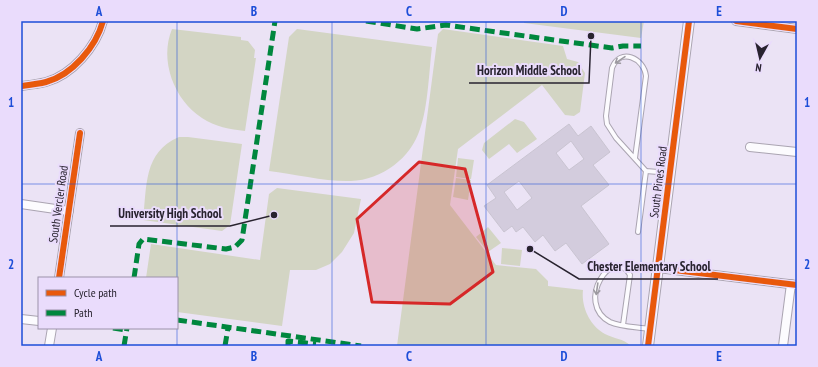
<svg xmlns="http://www.w3.org/2000/svg" width="818" height="367" viewBox="0 0 818 367" font-family="'PT Sans Narrow',sans-serif">
<style>
.green{fill:#d3d5c4}
.building{fill:#d3ccdd;stroke:#c9c4d1;fill-rule:evenodd}
.lines{fill:none;stroke-linecap:round;stroke-linejoin:round}
.service-casing{stroke:#aaa4b1;stroke-width:6}
.minor-casing{stroke:#aaa4b1;stroke-width:10}
.tertiary-casing{stroke:#aaa4b1;stroke-width:12}
.service{stroke:#fcfbfe;stroke-width:4}
.minor{stroke:#fcfbfe;stroke-width:8}
.tertiary{stroke:#fcfbfe;stroke-width:10}
.quiet{stroke:#00873e;stroke-width:5;stroke-dasharray:10 5;stroke-linecap:butt}
.cycleway-casing{stroke:#eadcfc;stroke-width:8}
.cycleway{stroke:#e8590c;stroke-width:6}
.oneway{stroke:#9d9aa1}
.marked{fill:#d62828;fill-opacity:0.2;stroke:#d62828;stroke-width:3;stroke-linejoin:round}
.grid{fill:none;stroke:#1d4ed8;stroke-width:1;stroke-opacity:0.55}
.labels{text-anchor:middle;dominant-baseline:central;stroke-width:4;stroke-linejoin:round;paint-order:stroke}
.street-label{font-size:12px;fill:#28232f;stroke:#eadcfc}
.leader{fill:none;stroke:#28232f;stroke-width:1.5}
.callout-dot{fill:#28232f;stroke:#eadcfc;stroke-width:1.5}
.callout-label{font-size:13px;text-anchor:middle;font-weight:bold;fill:#28232f;stroke:#eadcfc;stroke-width:4;stroke-linejoin:round;paint-order:stroke}
.neatline{fill:none;stroke:#1d4ed8;stroke-width:1.5}
.grid-label{font-size:13px;text-anchor:middle;font-weight:bold;fill:#1d4ed8}
</style>
<rect width="100%" height="100%" fill="#ebe3f5"/>
<g class="green">
<path d="M524,21H644L641,38L524,23Z"/>
<path d="M172,29L241,37V40L248,41L255,50L254,58H256L245,131C230,129 215,127 202,118C174,100 159,60 172,29Z"/>
<path d="M297,29L432,47C429,71 428,108 420,129C411,158 382,180 351,181C327,182 294,174 269,171L289,37Z"/>
<path d="M443,29L563,46L567,59L578,62L585,73L580,112L574,116L565,115L542,85L458,149L450,205L496,265L536,269L548,281V286L583,290C581,307 590,326 605,334C614,339 623,338 631,346H397L438,34Z"/>
<path d="M515,119L524,122L537,139L517,153L509,144L489,159L482,150L484,143Z"/>
<path d="M179,137H188L242,144L230,225L222,231L143,220C147,187 143,152 179,137Z"/>
<path d="M458,158L474,160L471,179L456,177Z"/>
<path d="M456,178L471,180L468,200L453,197Z"/>
<path d="M277,188L361,199L354,233L342,252L330,264L316,270H290L282,326L177,312V278H146L151,244L260,260L269,194Z"/>
<path d="M488,227L501,243L488,252L476,237Z"/>
<path d="M502,248L522,250L520,266L501,264Z"/>
</g>
<path class="building" d="M569,124L578,136L591,126L610,152L593,165L609,185L581,206L609,244L582,264L566,243L555,251L543,235L535,242L523,227L516,232L512,226L504,232L484,206L496,198L487,185ZM571,141L584,159L569,170L556,153ZM519,181L532,198L517,210L504,192Z"/>
<g class="lines">
<defs>
<g id="service">
<path d="M635,158L646,76C644,58 620,47 612,68L606,116L607,124L616,138L646,171L670,173"/>
<path d="M638,232L646,171"/>
<path d="M623,325L630,275C613,244 574,303 610,322C621,327 637,327 649,329"/>
</g>
<g id="minor">
<path d="M736,21L797,29"/>
<path d="M21,86C29,85 38,84 46,82C72,75 96,47 103,21"/>
<path d="M750,147L797,152"/>
<path d="M21,204L69,211"/>
<path d="M658,268L797,285"/>
<path d="M59,278L80,133"/>
<path d="M21,319L39,321"/>
<path d="M49,346L52,328"/>
<path d="M783,346L791,284"/>
</g>
<path id="tertiary" d="M648,346L689,21"/>
</defs>
<use href="#service" class="service-casing"/>
<use href="#minor" class="minor-casing"/>
<use href="#tertiary" class="tertiary-casing"/>
<use href="#service" class="service"/>
<use href="#minor" class="minor"/>
<use href="#tertiary" class="tertiary"/>
<g class="quiet">
<path d="M366,21L417,29L446,25L612,48L623,46H641"/>
<path d="M134,278L139,244L143,239L226,249L235,247L242,240L275,21"/>
<path d="M177,320L361,346"/>
<path d="M113,328L126,330"/>
<path d="M124,346L127,328"/>
<path d="M225,346L228,328"/>
<path d="M288,346V341L316,344"/>
</g>
<defs>
<g id="cycleway">
<path d="M736,21L797,29"/>
<path d="M21,86C29,85 38,84 46,82C72,75 96,47 103,21"/>
<path d="M658,268L797,285"/>
<path d="M59,278L80,133"/>
<path d="M648,346L689,21"/>
</g>
</defs>
<use href="#cycleway" class="cycleway-casing"/>
<use href="#cycleway" class="cycleway"/>
</g>
<defs><path id="oneway-shaft" d="M-6 0H5M1.5-3L5.5 0L1.5 3" fill="none" stroke-width="1.6" stroke-linecap="round" stroke-linejoin="round"/></defs>
<g class="oneway">
<use href="#oneway-shaft" transform="translate(620 60) rotate(146)"/>
<use href="#oneway-shaft" transform="translate(597 289) rotate(98)"/>
</g>
<path class="marked" d="M419,162L465,169L493,272L450,304L372,302L357,219Z"/>
<path class="grid" d="M177,21V278M332,21V346M486,21V346M641,21V346M21,184H797M177,328V346"/>
<g class="labels">
<g class="street-label">
<text transform="translate(658 182) rotate(-83)">South Pines Road</text>
<text transform="translate(58 204) rotate(-82)">South Vercler Road</text>
</g>
</g>
<path class="leader" d="M591 36L589 83H469M274 215L230 226H110M530 249L579 279H718"/>
<g class="callout-dot">
<circle cx="591" cy="36" r="4"/>
<circle cx="274" cy="215" r="4"/>
<circle cx="530" cy="249" r="4"/>
</g>
<g class="callout-label">
<text x="529" y="75">Horizon Middle School</text>
<text x="170" y="218">University High School</text>
<text x="649" y="271">Chester Elementary School</text>
</g>
<rect width="818" height="367" fill="none" stroke="#eadcfc" stroke-width="44"/>
<rect x="38" y="277" width="140" height="52" fill="#eadcfc" stroke="#9c92aa"/>
<rect x="46" y="290" width="20" height="6" fill="#e8590c" stroke="#9c92aa"/>
<text x="74" y="297" font-size="12" fill="#28232f">Cycle path</text>
<rect x="46" y="310" width="20" height="6" fill="#00873e" stroke="#9c92aa"/>
<text x="74" y="317" font-size="12" fill="#28232f">Path</text>
<g transform="translate(760 58) rotate(188)" stroke="#eadcfc" stroke-width="3" paint-order="stroke">
<path d="M0-3L7 15L0 10L-7 15Z" fill="#28232f"/>
<text y="-6" font-size="11" font-weight="bold" text-anchor="middle" fill="#28232f">N</text>
</g>
<rect x="22" y="22" width="774" height="323" class="neatline"/>
<g class="grid-label">
<text x="99" y="16">A</text>
<text x="254" y="16">B</text>
<text x="409" y="16">C</text>
<text x="564" y="16">D</text>
<text x="719" y="16">E</text>
<text x="11" y="107">1</text>
<text x="807" y="107">1</text>
<text x="11" y="269">2</text>
<text x="807" y="269">2</text>
<text x="99" y="361">A</text>
<text x="254" y="361">B</text>
<text x="409" y="361">C</text>
<text x="564" y="361">D</text>
<text x="719" y="361">E</text>
</g>
</svg>
